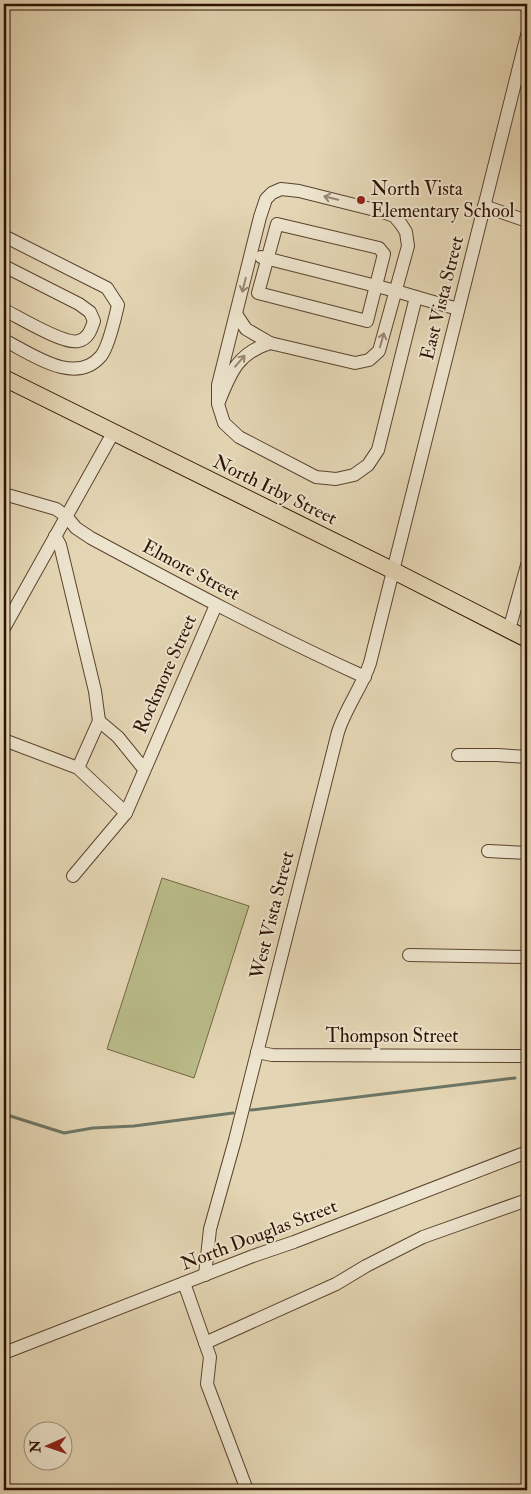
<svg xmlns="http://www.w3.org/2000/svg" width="531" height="1494" viewBox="0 0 531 1494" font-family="'IM FELL Double Pica',serif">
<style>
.green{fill:#b9bc89;stroke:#736744}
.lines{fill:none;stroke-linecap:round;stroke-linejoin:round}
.stream{stroke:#6c7665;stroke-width:3}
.minor-casing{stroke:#5b432d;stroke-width:14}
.major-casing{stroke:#2d1200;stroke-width:18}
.minor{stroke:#ede4ce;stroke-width:12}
.major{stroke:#e4d6b4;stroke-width:16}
.oneway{stroke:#978671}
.poi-dot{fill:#8f2418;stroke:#ede4ce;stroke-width:2}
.labels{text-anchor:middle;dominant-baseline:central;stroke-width:4;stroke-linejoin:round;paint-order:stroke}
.poi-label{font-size:19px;fill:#2d1200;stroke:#ede4ce;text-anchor:start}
.street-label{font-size:19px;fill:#2d1200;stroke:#ede4ce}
</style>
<rect width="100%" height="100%" fill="#e4d6b4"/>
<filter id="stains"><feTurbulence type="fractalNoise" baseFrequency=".004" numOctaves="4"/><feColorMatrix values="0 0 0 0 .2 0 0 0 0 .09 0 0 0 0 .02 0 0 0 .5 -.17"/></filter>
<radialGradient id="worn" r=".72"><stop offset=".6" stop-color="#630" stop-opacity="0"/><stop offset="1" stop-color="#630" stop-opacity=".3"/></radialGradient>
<path class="green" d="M162,878L249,906L194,1078L107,1049Z"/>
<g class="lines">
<g class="stream">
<path d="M251,1110L515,1078"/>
<path d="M4,1114L64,1133L93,1128L134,1126L233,1113"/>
</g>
<defs>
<g id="minor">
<path d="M484,206L527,221"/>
<path d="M277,224L379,248L384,254L367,321L258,293Z"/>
<path d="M4,236L107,288L118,305C115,318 109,346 101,356C75,387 30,353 4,340"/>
<path d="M261,257L396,291L416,297"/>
<path d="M4,266L79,304L90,312L94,321C91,330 88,339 78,341C64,345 19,317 4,310"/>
<path d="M236,314L246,329L270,343"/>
<path d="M218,404C230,374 237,353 270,343L355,363L369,360L379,351L408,246L406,232L401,224L394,216L383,212L299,191L281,189L272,193L266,199L260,217L218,385V404L224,423L239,437L316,477L336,479L354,475L368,465L378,450L416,297L458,309"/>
<path d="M4,494L56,509L66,516L76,528L91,538C182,587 272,635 365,677"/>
<path d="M55,536L60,545L95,691L99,721L78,768"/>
<path d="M4,628L113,433"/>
<path d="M509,630L527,565"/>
<path d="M99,721L118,737L144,769"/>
<path d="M4,740L78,768L126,813L73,876"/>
<path d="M458,755H497L527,757"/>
<path d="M126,813L216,605"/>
<path d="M488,851L527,853"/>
<path d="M409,955L527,957"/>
<path d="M257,1052L272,1055L527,1056"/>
<path d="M205,1275L210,1229L235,1140L338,732C346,707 362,687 370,663L527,35"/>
<path d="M184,1283L210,1357L207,1384L247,1490"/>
<path d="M205,1343L336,1284L366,1266L423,1237L527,1200"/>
<path d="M4,1353L253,1256L294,1242L527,1152"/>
</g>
<path id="major" d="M4,378L394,571L527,639"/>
</defs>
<use href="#minor" class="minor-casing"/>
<use href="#major" class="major-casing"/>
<use href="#minor" class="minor"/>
<use href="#major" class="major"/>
</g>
<defs><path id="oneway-shaft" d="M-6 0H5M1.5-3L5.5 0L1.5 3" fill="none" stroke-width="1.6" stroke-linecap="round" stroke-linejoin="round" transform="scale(1.25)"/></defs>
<g class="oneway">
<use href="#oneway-shaft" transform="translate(331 198) rotate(-166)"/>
<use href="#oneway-shaft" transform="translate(244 285) rotate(104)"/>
<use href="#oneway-shaft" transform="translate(382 340) rotate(-74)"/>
<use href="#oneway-shaft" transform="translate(240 361) rotate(-49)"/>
</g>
<circle class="poi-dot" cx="361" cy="200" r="5"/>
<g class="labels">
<g class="poi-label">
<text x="371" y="189">North Vista<tspan x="371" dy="22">Elementary School</tspan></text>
</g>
<g class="street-label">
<text transform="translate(442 298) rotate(-76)">East Vista Street</text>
<text transform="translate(275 490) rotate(26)">North Irby Street</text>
<text transform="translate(191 570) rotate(28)">Elmore Street</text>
<text transform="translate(165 674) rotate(-66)">Rockmore Street</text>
<text transform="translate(272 915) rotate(-76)">West Vista Street</text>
<text x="392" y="1036">Thompson Street</text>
<text transform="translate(259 1235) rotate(-21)">North Douglas Street</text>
</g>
</g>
<rect width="531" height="1494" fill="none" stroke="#e4d6b4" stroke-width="20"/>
<rect x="5" y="5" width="521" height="1484" fill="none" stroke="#2d1200" stroke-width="2.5"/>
<rect x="10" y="10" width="511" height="1474" fill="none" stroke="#2d1200"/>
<g transform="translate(48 1446) rotate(268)"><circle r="24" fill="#ede4ce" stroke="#a0907c"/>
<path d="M0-4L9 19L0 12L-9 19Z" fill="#8f2418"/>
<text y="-8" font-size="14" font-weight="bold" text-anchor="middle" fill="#2d1200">N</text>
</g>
<rect width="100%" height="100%" filter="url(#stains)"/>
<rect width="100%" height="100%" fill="url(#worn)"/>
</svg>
